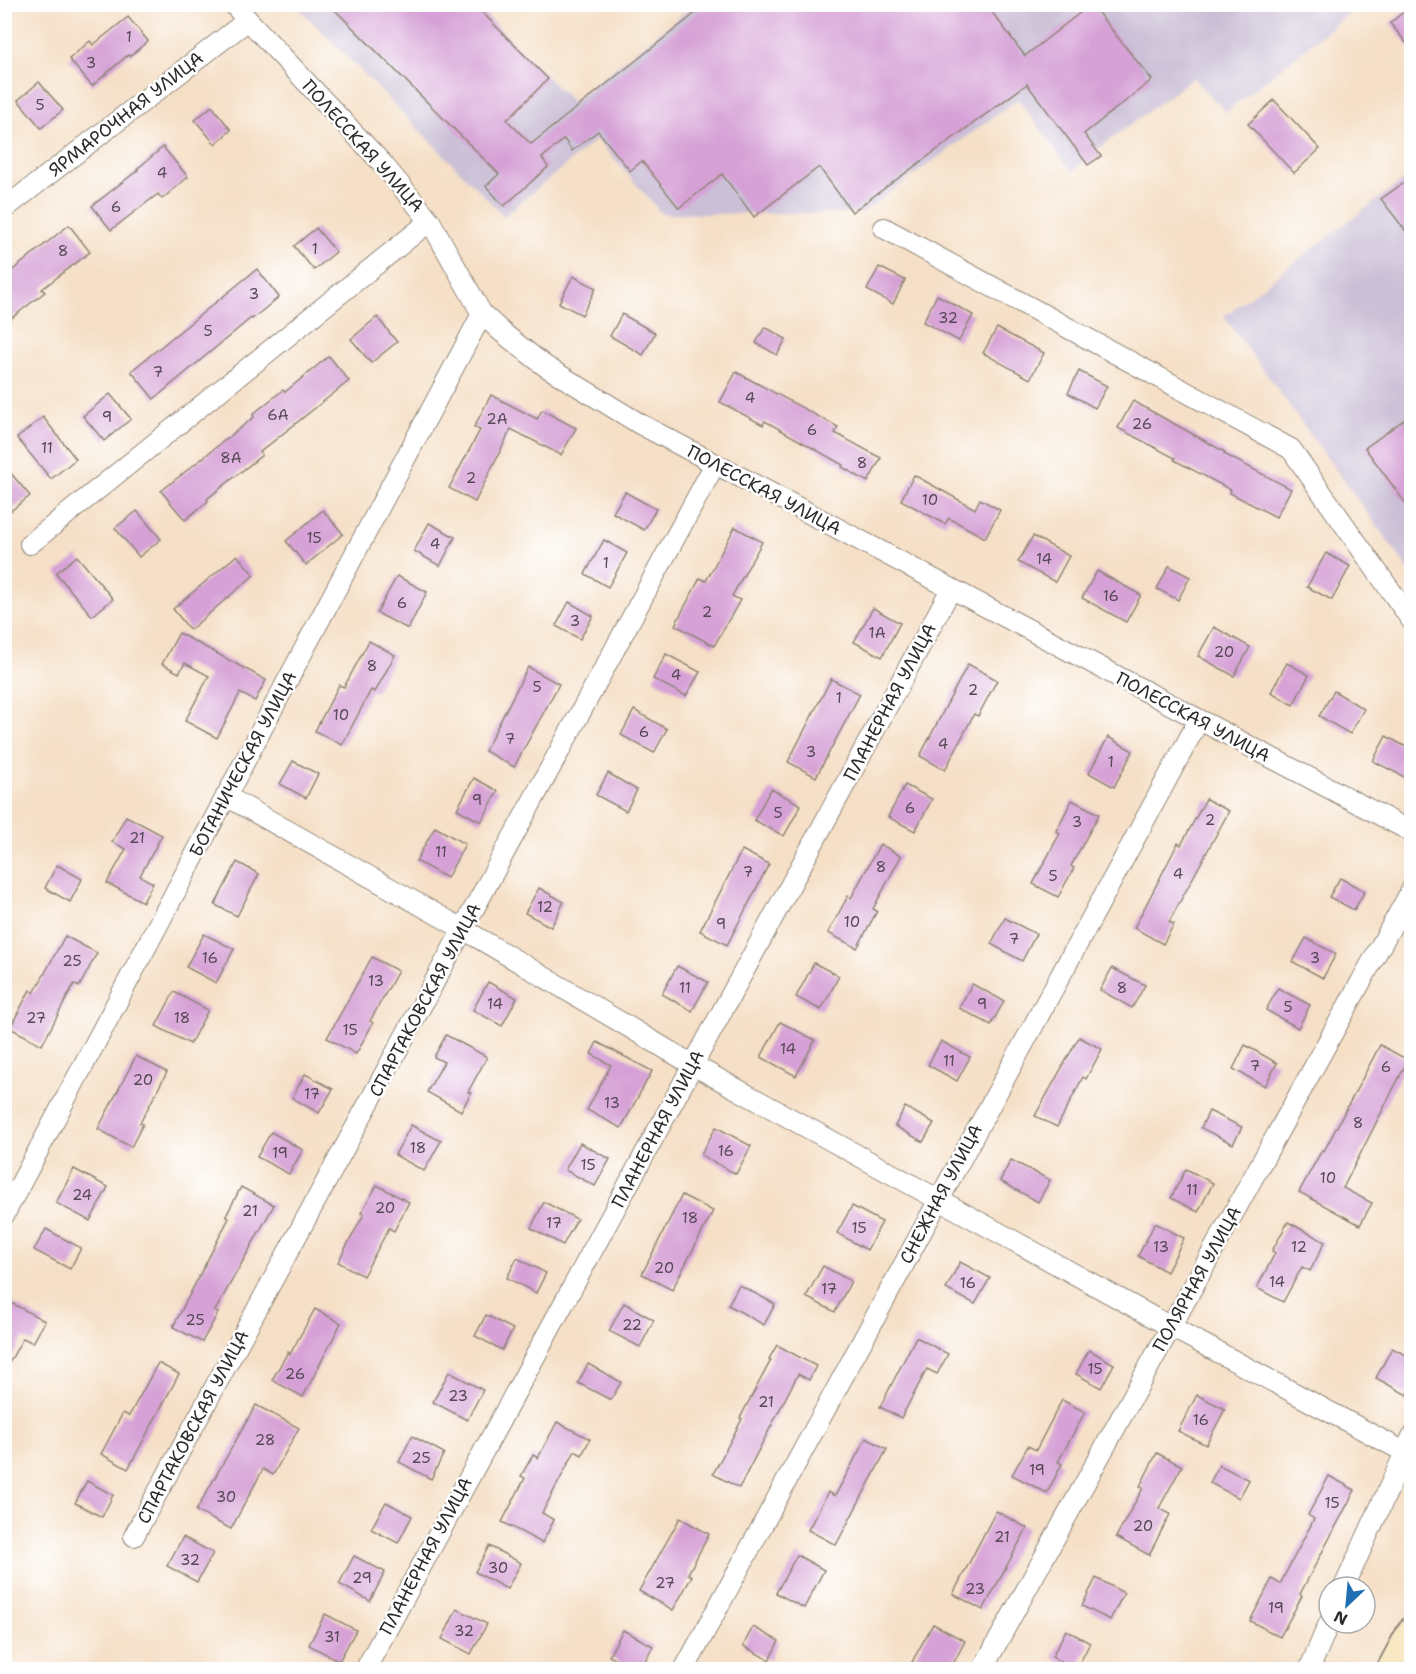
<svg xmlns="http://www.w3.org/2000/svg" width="1416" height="1674" viewBox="0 0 1416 1674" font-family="'Shantell Sans',sans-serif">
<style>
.industrial{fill:#cabfd6}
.building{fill:#d6a1d6}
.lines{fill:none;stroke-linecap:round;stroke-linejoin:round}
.minor-casing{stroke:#908578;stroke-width:22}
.secondary-casing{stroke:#908578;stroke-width:32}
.minor{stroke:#fff;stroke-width:20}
.secondary{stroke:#f8e8c3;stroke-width:28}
.labels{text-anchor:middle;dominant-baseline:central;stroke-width:5;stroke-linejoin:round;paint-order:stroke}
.number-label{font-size:15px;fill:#564856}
.street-label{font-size:18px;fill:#2b2b2b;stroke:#fff}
</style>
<rect width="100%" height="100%" fill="#fff"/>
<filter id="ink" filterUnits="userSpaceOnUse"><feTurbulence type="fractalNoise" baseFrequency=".0167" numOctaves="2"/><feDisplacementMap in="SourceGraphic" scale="12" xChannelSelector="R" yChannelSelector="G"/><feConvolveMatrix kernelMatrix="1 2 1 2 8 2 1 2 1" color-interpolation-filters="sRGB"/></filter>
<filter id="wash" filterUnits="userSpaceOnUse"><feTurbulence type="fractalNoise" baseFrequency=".008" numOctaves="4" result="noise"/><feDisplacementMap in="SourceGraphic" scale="24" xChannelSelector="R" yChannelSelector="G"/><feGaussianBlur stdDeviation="1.35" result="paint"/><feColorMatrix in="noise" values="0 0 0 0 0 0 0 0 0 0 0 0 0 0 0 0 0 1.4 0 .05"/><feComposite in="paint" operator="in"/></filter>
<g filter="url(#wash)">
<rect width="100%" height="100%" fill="#f5dfc6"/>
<g class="industrial">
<path d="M296,5H476L572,102L694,5H1359L1226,112L1193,78L1095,151L1072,172L1018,99L862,213L662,214L597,139L504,216Z"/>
<path d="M1411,174V573L1224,316Z"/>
</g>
<g id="blocks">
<g class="building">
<path d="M329,4H474L548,79L507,120L531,144L707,4H986L1025,56L1091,4L1152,80L1084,134L1101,156L1088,165L1027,84L852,212L819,167L754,217L722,174L679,208L642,161L630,171L598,131L572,151L564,139L542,158L548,167L504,206L486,186L499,174Z"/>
<path d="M1412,5V50L1390,23Z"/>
<path d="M128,17L148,41L130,56L128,55L92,86L69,59L90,41L93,45Z"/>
<path d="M39,82L63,110L41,128L18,100Z"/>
<path d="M1274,100L1320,149L1294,173L1248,124Z"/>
<path d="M212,106L231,130L215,144L195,120Z"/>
<path d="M163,147L188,177L162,199L158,194L111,230L92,206L138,170L137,169Z"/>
<path d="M1412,177V239L1381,199Z"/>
<path d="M69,225L90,252L42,289L45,292L4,324V277Z"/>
<path d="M316,228L336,252L314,270L294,246Z"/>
<path d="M879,267L905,280L893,304L867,290Z"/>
<path d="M257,269L279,297L252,319L251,318L154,399L131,371Z"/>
<path d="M573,276L596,288L582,315L559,303Z"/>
<path d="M937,295L973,315L959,341L923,322Z"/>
<path d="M622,314L655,333L643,355L610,336Z"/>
<path d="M377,317L397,342L371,363L351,339Z"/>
<path d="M765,327L786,339L777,355L756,343Z"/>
<path d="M997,328L1044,353L1030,379L983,353Z"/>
<path d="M329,356L349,381L260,452L262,455L207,499L208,501L185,520L161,491L254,417L253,414L283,390L285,392Z"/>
<path d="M1079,371L1107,386L1095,408L1068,393Z"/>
<path d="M736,372L838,427L835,433L881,458L868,482L842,467L843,465L765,421L763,425L720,402Z"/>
<path d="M110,394L131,419L104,441L83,416Z"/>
<path d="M491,395L537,419L542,410L576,428L561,455L511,429L475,502L449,488L480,430L474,427Z"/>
<path d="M1133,401L1225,452L1224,454L1291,489L1276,517L1230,493L1231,490L1174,460L1175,458L1118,428Z"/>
<path d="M1412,414V512L1365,448Z"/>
<path d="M43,417L76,459L51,479L17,438Z"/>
<path d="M4,465L30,496L4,516Z"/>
<path d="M914,475L975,509L980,499L1000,510L985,538L949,518L945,524L901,500Z"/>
<path d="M625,492L656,509L644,530L613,513Z"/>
<path d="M323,510L343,534L306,565L286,541Z"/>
<path d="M137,511L161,539L139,557L115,528Z"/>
<path d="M429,523L455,537L440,566L414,551Z"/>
<path d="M735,527L762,542L732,596L740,600L714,646L675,625L700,578L706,581Z"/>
<path d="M1033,536L1069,556L1055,582L1018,562Z"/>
<path d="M604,540L627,553L608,587L585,574Z"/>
<path d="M1326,553L1350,566L1332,600L1307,587Z"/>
<path d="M237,555L254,575L190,630L173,609Z"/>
<path d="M77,556L113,599L92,616L56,573Z"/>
<path d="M1169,566L1190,577L1178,600L1157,589Z"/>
<path d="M1097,571L1141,595L1126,622L1082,598Z"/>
<path d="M397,576L427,592L408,629L377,613Z"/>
<path d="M569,602L593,616L580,639L556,626Z"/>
<path d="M873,608L900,623L882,657L854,642Z"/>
<path d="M1214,627L1250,647L1234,676L1198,656Z"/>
<path d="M179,633L266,680L255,701L240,693L217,738L185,721L209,676L185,663L179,673L162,664Z"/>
<path d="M369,641L395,655L375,692L371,690L342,745L315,731L339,685L344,687Z"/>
<path d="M666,654L700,672L686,696L653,679Z"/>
<path d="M1287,663L1309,675L1293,705L1271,692Z"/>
<path d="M968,664L997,680L978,716L974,714L945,770L920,756Z"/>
<path d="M528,667L559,684L514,767L485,751Z"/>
<path d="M831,679L860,694L816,777L788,762Z"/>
<path d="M1334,691L1364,709L1350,734L1319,716Z"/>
<path d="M634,710L667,729L654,753L621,735Z"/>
<path d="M1386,736L1412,750V781L1373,761Z"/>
<path d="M1108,737L1133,751L1114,787L1089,773Z"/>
<path d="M293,761L318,774L306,798L280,784Z"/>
<path d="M608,773L637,790L626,811L596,795Z"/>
<path d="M474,778L498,791L481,822L457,809Z"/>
<path d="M905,785L932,799L915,831L888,817Z"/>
<path d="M771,789L801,805L784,836L754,820Z"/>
<path d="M1206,799L1229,811L1169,922L1174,924L1163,944L1134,928L1178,843L1181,845Z"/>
<path d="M1072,800L1099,814L1071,866L1074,868L1058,897L1033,884L1060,833L1056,831Z"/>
<path d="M126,816L162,835L140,876L153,883L143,902L107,883L126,849L112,842Z"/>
<path d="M435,827L465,844L447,878L416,861Z"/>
<path d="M880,844L901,856L873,909L877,911L857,948L828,933L848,896L851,898Z"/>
<path d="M742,850L769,864L727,945L700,931Z"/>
<path d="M237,862L259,874L237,916L215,905Z"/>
<path d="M57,865L82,879L70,902L45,888Z"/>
<path d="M1340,878L1365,891L1354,910L1329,897Z"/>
<path d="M539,888L564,902L551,927L525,913Z"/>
<path d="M1005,918L1036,934L1022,961L991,944Z"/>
<path d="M204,934L234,949L216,983L186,967Z"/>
<path d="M65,936L97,953L79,987L74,984L42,1045L10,1028L30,990L34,993Z"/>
<path d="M1306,938L1336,954L1323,978L1293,962Z"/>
<path d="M372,957L398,971L370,1021L373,1023L356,1054L327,1038Z"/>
<path d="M814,963L839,976L821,1010L796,997Z"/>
<path d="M677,966L708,982L692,1011L662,994Z"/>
<path d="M1112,968L1145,985L1132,1008L1100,990Z"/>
<path d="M488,982L517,998L502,1026L473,1010Z"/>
<path d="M972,984L1004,1001L991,1025L959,1008Z"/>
<path d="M1278,988L1310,1005L1298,1028L1266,1010Z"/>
<path d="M174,992L208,1010L190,1044L156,1026Z"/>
<path d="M780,1022L815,1040L796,1076L761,1057Z"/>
<path d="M446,1035L487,1057L468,1092L471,1093L461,1111L427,1092L444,1062L434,1057Z"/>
<path d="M1079,1037L1102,1049L1086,1079L1083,1077L1057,1127L1035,1116Z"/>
<path d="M941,1041L970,1057L957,1081L928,1065Z"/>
<path d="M597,1042L652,1071L621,1128L587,1110L611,1065L591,1054Z"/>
<path d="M1245,1045L1277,1063L1265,1086L1233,1069Z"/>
<path d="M1380,1045L1408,1060L1343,1188L1372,1203L1360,1225L1299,1192L1322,1150L1324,1151Z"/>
<path d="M136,1056L167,1072L140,1123L143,1124L131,1147L98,1129Z"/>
<path d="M305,1074L333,1089L319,1113L292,1098Z"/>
<path d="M905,1107L934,1123L923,1142L895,1126Z"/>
<path d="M1209,1111L1242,1127L1233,1144L1201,1128Z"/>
<path d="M411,1125L441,1141L424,1171L395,1155Z"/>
<path d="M716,1127L751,1146L736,1174L701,1155Z"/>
<path d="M271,1132L303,1150L289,1174L257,1157Z"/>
<path d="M580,1143L610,1159L595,1186L565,1170Z"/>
<path d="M1011,1160L1050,1180L1038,1202L1000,1181Z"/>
<path d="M74,1169L108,1187L90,1221L56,1203Z"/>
<path d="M1186,1169L1213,1183L1198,1212L1171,1198Z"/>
<path d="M377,1185L409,1202L394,1231L389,1228L363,1276L338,1262L364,1214L361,1213Z"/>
<path d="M241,1187L274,1205L215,1311L218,1313L202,1342L173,1327L229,1218L226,1216Z"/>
<path d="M682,1195L713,1211L672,1290L642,1274Z"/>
<path d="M544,1202L577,1219L563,1245L531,1228Z"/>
<path d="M852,1206L882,1222L867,1250L837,1233Z"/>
<path d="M1288,1222L1325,1242L1310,1271L1302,1267L1283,1302L1257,1288L1275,1253L1272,1251Z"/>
<path d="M1155,1223L1184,1238L1167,1272L1138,1256Z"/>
<path d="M46,1229L81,1248L70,1269L34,1250Z"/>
<path d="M517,1258L546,1273L536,1293L507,1278Z"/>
<path d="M960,1262L990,1278L975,1304L946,1289Z"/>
<path d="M823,1266L851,1281L835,1312L806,1297Z"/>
<path d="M739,1285L775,1304L764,1325L728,1305Z"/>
<path d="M4,1299L45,1321L33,1343L23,1338L4,1372Z"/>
<path d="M624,1303L654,1320L640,1347L609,1331Z"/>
<path d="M315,1309L341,1323L303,1397L272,1380L288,1352L290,1354Z"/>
<path d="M486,1315L513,1329L502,1350L475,1336Z"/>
<path d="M916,1337L948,1354L937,1374L927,1369L901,1418L880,1407Z"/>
<path d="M777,1345L816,1366L809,1380L798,1374L739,1488L713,1474L742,1419L740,1418L771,1360L769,1359Z"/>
<path d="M1392,1348L1412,1358V1386L1407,1395L1376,1378Z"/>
<path d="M1089,1350L1114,1364L1101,1388L1076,1374Z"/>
<path d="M158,1363L179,1374L128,1469L101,1454L123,1413L129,1416Z"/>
<path d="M588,1364L621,1382L611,1400L578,1383Z"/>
<path d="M449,1372L483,1390L467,1420L433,1402Z"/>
<path d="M1197,1395L1225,1409L1206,1445L1178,1431Z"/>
<path d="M1062,1400L1085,1412L1058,1462L1062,1464L1047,1493L1012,1475L1028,1446L1036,1450Z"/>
<path d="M256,1405L299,1428L273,1475L263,1469L231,1529L196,1511Z"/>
<path d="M557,1422L590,1439L582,1455L575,1451L542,1513L554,1520L542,1543L502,1522L525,1478L521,1476L533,1455L538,1458Z"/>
<path d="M412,1436L444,1453L431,1479L399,1462Z"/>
<path d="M866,1438L887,1449L836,1545L808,1530L828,1492L835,1496Z"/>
<path d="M1157,1453L1182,1466L1159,1508L1170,1514L1149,1555L1116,1537L1143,1488L1140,1486Z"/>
<path d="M1219,1465L1249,1480L1239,1498L1210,1483Z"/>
<path d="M1329,1476L1355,1490L1300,1594L1302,1596L1280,1637L1250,1621L1272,1579L1280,1584L1314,1519L1308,1515Z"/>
<path d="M87,1481L113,1495L102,1517L75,1503Z"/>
<path d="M386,1502L412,1516L398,1543L371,1529Z"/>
<path d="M996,1511L1027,1528L983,1610L953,1594Z"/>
<path d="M680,1518L709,1534L688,1574L692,1576L673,1610L639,1591Z"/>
<path d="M183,1537L213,1553L197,1582L167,1566Z"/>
<path d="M489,1546L521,1563L507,1589L475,1572Z"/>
<path d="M797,1555L824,1570L804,1608L776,1593Z"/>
<path d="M354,1556L385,1572L370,1601L339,1584Z"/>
<path d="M1096,1578L1124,1593L1110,1620L1082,1606Z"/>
<path d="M457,1609L487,1624L471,1654L442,1639Z"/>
<path d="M325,1614L356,1630L339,1661L309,1645Z"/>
<path d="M933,1624L965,1641L950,1670H925L912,1662Z"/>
<path d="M753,1627L779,1641L769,1660L743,1646Z"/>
<path d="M623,1630L653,1646L640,1670H634L609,1656Z"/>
<path d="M1066,1630L1090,1643L1076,1670L1052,1657Z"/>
</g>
</g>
</g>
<g filter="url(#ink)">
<use href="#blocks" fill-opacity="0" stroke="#908578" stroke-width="1.5"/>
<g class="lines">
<defs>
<g id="minor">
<path d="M233,4L381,162L430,221L482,314L503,333L545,366L640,424L1412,832"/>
<path d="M4,209L248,20"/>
<path d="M884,228L1291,449L1412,621"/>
<path d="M30,544L430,221"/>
<path d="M226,796L463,929L693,1065L1171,1327L1412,1456"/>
<path d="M4,1215L482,314"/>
<path d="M134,1536L715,464"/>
<path d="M1344,1587L1412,1437"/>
<path d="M365,1670L951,589"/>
<path d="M684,1670L1199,720"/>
<path d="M982,1670L1412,889"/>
<path d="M1309,1670L1329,1623"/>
</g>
<path id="secondary" d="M1391,1670L1412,1631"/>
</defs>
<use href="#minor" class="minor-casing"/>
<use href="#secondary" class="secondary-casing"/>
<use href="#minor" class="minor"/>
<use href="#secondary" class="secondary"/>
</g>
</g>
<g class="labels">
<g class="number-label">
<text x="129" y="37">1</text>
<text x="91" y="63">3</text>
<text x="40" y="105">5</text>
<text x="162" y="173">4</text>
<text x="116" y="207">6</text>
<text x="315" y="249">1</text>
<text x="63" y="251">8</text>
<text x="254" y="294">3</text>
<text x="948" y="318">32</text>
<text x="208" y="331">5</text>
<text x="158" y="372">7</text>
<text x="750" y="398">4</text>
<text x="278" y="415">6А</text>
<text x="107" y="417">9</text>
<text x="497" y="419">2А</text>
<text x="1142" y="424">26</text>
<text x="812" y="430">6</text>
<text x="47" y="448">11</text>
<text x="231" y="458">8А</text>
<text x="862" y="463">8</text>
<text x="471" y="478">2</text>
<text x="930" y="500">10</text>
<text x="314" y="538">15</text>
<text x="435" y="544">4</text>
<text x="1044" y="559">14</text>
<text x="606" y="563">1</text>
<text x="1111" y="596">16</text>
<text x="402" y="603">6</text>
<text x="707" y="612">2</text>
<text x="575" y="621">3</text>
<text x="877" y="633">1А</text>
<text x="1224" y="652">20</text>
<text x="372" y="666">8</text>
<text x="676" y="675">4</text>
<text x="537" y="687">5</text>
<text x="973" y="690">2</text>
<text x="839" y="698">1</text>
<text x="341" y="715">10</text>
<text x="644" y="732">6</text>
<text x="510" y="739">7</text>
<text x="943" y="744">4</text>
<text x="811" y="752">3</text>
<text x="1111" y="762">1</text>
<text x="477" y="800">9</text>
<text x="910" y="808">6</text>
<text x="778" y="813">5</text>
<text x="1210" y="820">2</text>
<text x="1077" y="822">3</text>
<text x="137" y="838">21</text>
<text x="441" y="852">11</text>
<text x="881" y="867">8</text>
<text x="748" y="872">7</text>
<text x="1178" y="874">4</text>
<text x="1053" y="876">5</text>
<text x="545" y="907">12</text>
<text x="852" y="922">10</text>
<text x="721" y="924">9</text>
<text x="1014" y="939">7</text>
<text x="210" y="958">16</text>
<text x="1315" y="958">3</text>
<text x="72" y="961">25</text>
<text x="376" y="981">13</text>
<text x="685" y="988">11</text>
<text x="1122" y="988">8</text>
<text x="495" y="1004">14</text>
<text x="982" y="1004">9</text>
<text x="1288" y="1007">5</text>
<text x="36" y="1018">27</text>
<text x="182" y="1018">18</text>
<text x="350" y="1030">15</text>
<text x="788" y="1049">14</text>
<text x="949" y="1061">11</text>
<text x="1255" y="1066">7</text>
<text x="1386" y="1067">6</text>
<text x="143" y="1080">20</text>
<text x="312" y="1094">17</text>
<text x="612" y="1103">13</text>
<text x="1358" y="1123">8</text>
<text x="418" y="1148">18</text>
<text x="726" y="1151">16</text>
<text x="280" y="1153">19</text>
<text x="588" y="1165">15</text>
<text x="1328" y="1178">10</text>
<text x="1192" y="1190">11</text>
<text x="82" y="1195">24</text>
<text x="385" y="1208">20</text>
<text x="250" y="1211">21</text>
<text x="690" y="1218">18</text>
<text x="554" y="1223">17</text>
<text x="859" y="1228">15</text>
<text x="1161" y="1247">13</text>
<text x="1299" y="1247">12</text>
<text x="664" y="1268">20</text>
<text x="1277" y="1282">14</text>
<text x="968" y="1283">16</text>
<text x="829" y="1289">17</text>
<text x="195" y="1320">25</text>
<text x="632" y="1325">22</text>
<text x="1095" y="1369">15</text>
<text x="295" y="1374">26</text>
<text x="458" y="1396">23</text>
<text x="766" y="1402">21</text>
<text x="1201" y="1420">16</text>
<text x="265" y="1440">28</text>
<text x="421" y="1458">25</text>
<text x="1037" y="1470">19</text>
<text x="226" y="1497">30</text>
<text x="1332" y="1503">15</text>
<text x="1143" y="1526">20</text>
<text x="1002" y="1537">21</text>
<text x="190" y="1560">32</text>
<text x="498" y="1568">30</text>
<text x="362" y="1578">29</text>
<text x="665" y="1583">27</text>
<text x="975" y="1589">23</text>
<text x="1276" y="1608">19</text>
<text x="464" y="1631">32</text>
<text x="332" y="1637">31</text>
</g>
<g class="street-label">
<text transform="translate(126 114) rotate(-38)">ЯРМАРОЧНАЯ УЛИЦА</text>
<text transform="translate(363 146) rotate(48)">ПОЛЕССКАЯ УЛИЦА</text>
<text transform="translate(764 490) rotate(28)">ПОЛЕССКАЯ УЛИЦА</text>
<text transform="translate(890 702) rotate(-62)">ПЛАНЕРНАЯ УЛИЦА</text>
<text transform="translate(1193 717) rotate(28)">ПОЛЕССКАЯ УЛИЦА</text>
<text transform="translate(243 764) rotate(-62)">БОТАНИЧЕСКАЯ УЛИЦА</text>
<text transform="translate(425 1000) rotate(-62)">СПАРТАКОВСКАЯ УЛИЦА</text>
<text transform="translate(658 1129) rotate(-62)">ПЛАНЕРНАЯ УЛИЦА</text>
<text transform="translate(941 1194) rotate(-62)">СНЕЖНАЯ УЛИЦА</text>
<text transform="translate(1197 1279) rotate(-61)">ПОЛЯРНАЯ УЛИЦА</text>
<text transform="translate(193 1427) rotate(-62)">СПАРТАКОВСКАЯ УЛИЦА</text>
<text transform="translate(426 1556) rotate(-62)">ПЛАНЕРНАЯ УЛИЦА</text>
</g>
</g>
<rect width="1416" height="1674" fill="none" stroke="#fff" stroke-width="24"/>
<g transform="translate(1347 1605) rotate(206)"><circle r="28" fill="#ffffff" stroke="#aaaaaa" stroke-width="1.5"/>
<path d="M0-4.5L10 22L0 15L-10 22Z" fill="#1f6fb2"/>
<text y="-9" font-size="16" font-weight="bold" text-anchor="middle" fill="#2b2b2b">N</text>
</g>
</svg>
